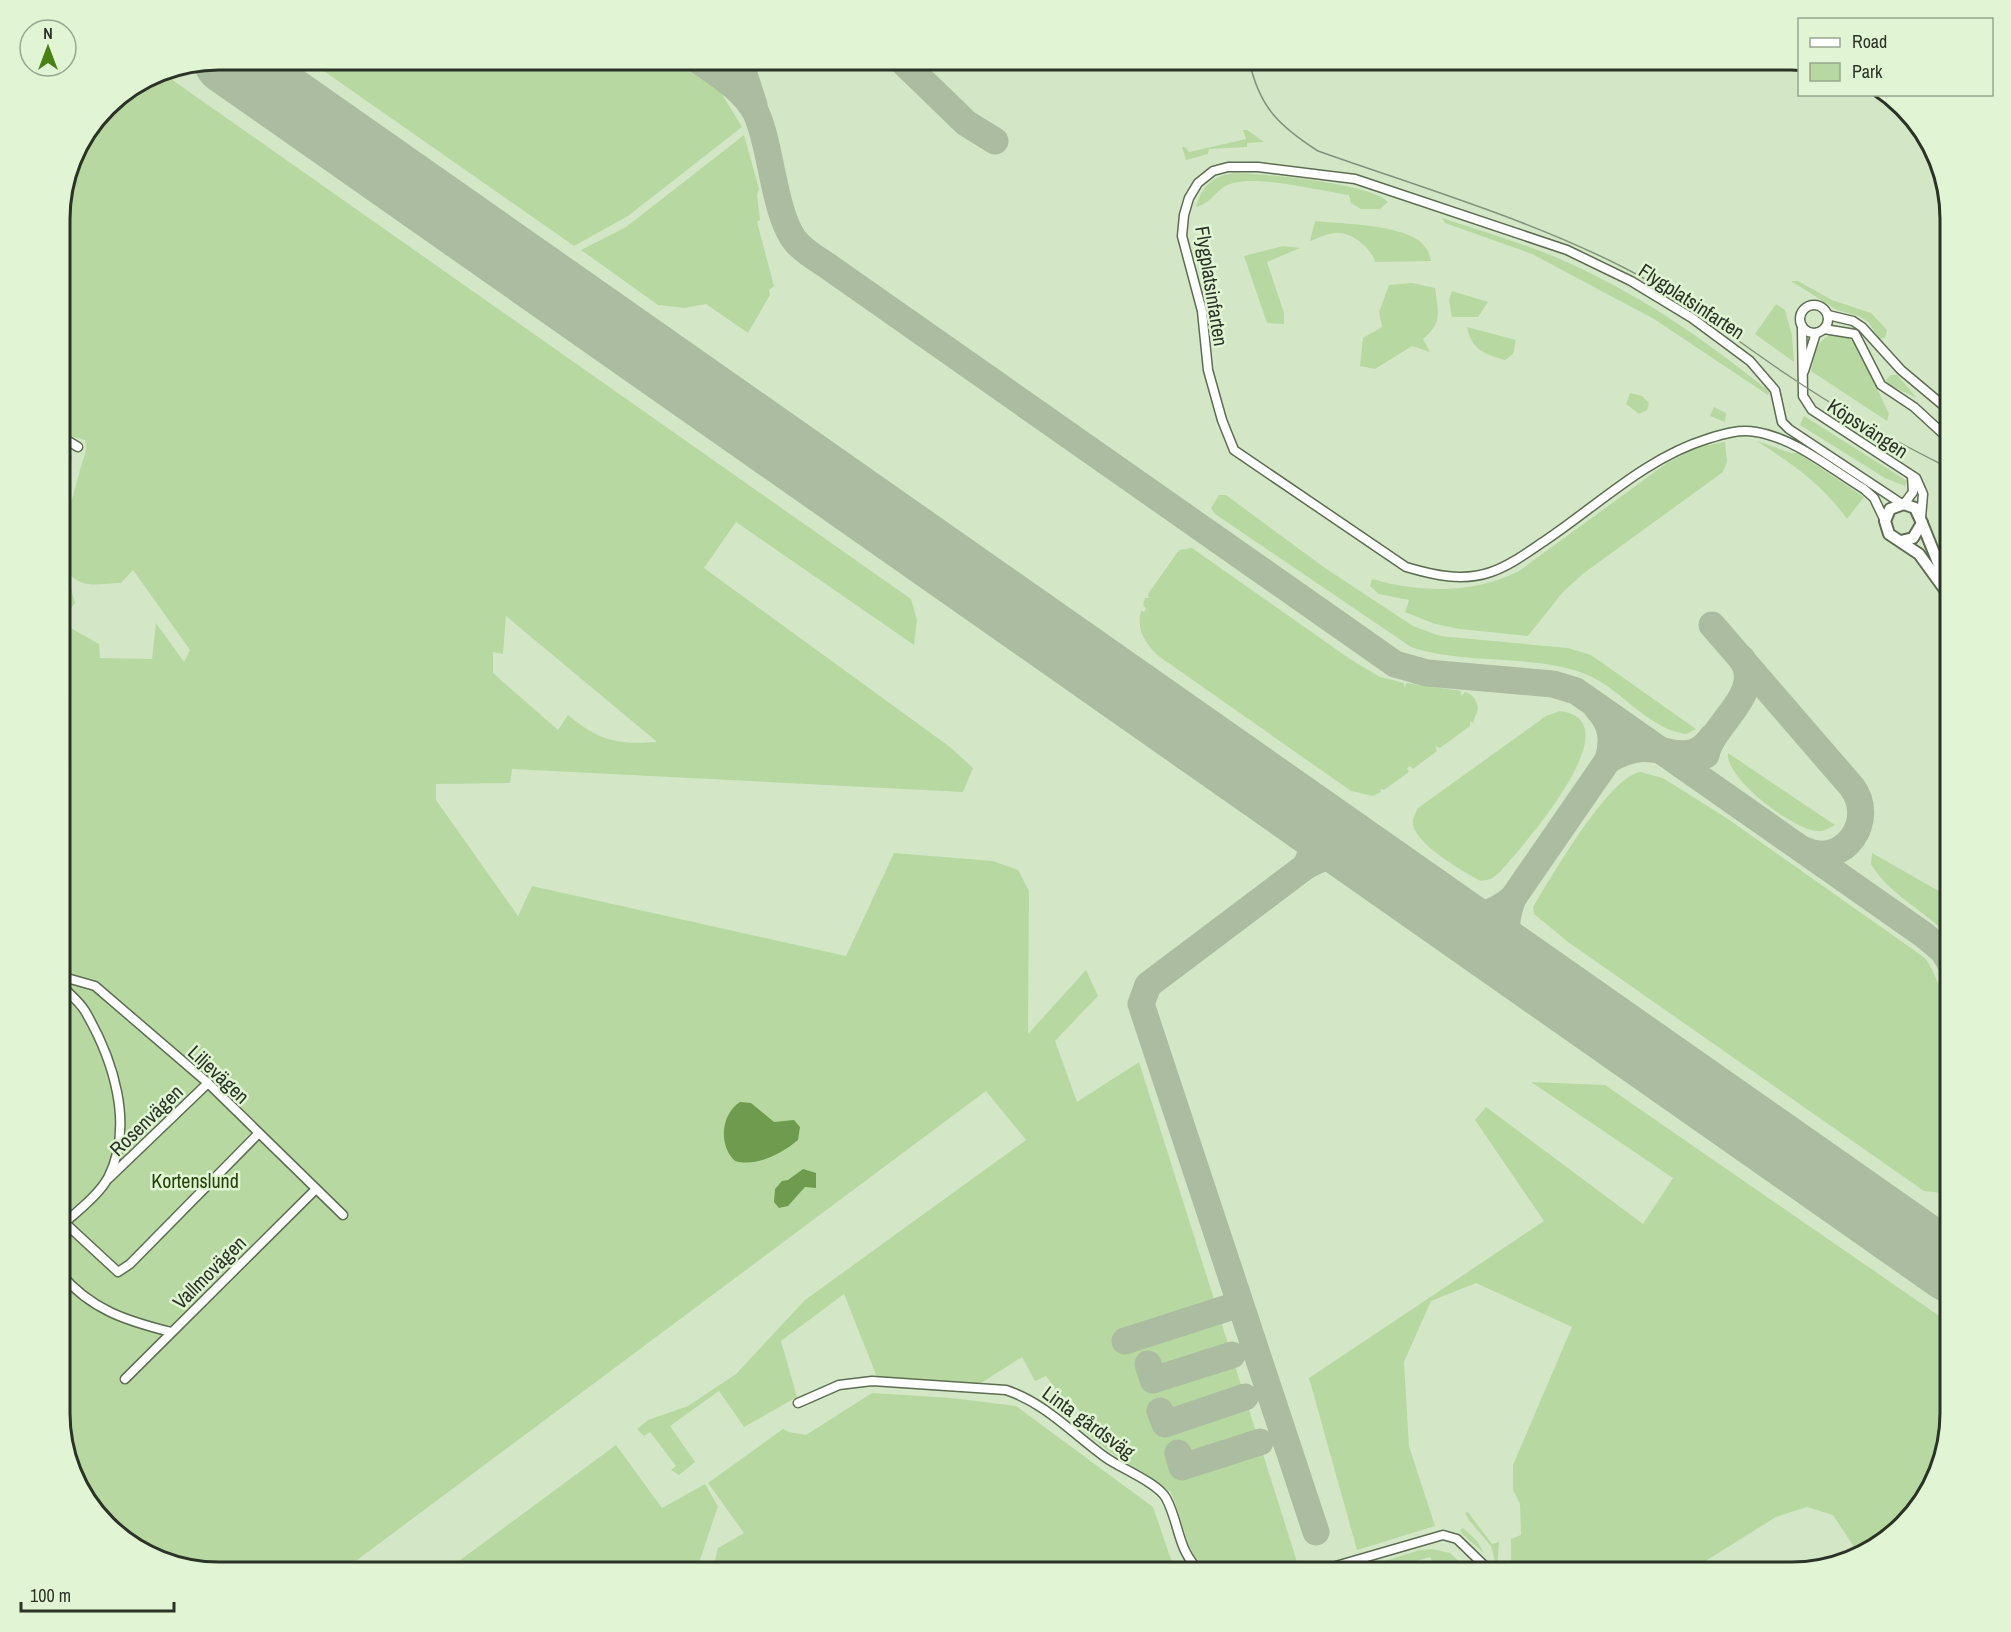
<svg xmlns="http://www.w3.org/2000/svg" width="2011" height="1632" viewBox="0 0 2011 1632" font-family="'Archivo Narrow',sans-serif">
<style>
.green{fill:#b7d9a1;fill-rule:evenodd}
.water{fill:#6e9b4d}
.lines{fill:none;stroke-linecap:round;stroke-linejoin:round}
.taxiway{stroke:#abbca1;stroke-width:27}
.runway{stroke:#abbca1;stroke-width:69}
.minor-casing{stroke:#5c6d51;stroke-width:11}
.tertiary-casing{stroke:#5c6d51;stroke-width:14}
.minor{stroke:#fff;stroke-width:8}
.tertiary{stroke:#fff;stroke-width:10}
.tram{stroke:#83927b;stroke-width:1.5}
.labels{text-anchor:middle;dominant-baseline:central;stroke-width:5;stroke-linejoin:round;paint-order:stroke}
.street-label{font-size:20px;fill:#2b3327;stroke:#e1f5d4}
.park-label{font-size:20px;fill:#244207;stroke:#e1f5d4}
.rim{fill:none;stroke:#2b3327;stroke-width:3}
</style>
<rect width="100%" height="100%" fill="#d3e7c7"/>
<g class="green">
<path d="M308,60H680L717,86L742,127L628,216L574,246Z"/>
<path d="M161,72L911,599L917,620L914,645L736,522L704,568L950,747L973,768L963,792L512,769L510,783L436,784V800L518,916L532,886L846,956L894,853L993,861L1018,870L1029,891L1028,1034L1086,970L1098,996L1055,1041L1077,1102L1139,1062L1299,1568L1286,1572H1215L1193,1556L1171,1492L1110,1452L1077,1426L1081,1413L1069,1396L1063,1399L1046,1376L1035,1381L1022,1357L981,1383L877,1377L844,1294L781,1341L797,1397L744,1427L719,1391L670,1426L695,1462L679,1475L671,1470L676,1466L650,1432L644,1436L637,1429L648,1420L688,1406L736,1374L805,1300L1026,1140L986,1091L341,1572H219L168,1563L115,1533L76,1483L60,1422V622L99,644L100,658L152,659L156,623L184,662L190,650L133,570L121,583C108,583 93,587 80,582C47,569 74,495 80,470C83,458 88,452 85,440L60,433L70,401L60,393V209L77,149L114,100ZM506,616L656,741V742C617,745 598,740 568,715L558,730L493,673V652L503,654Z"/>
<path d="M1243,130H1247L1264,142L1247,143V147L1209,149L1208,154L1186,160L1182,147H1185L1189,152L1246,139Z"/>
<path d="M744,135L759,189L757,194L760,220L757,222L774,286L769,290L770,295L748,333L706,304L685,308L658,305L581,250L626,227Z"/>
<path d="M1236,173C1265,174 1369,183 1388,202L1380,209H1361L1351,203L1349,195C1321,191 1255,174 1230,184C1216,189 1211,204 1196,207C1202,186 1213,175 1236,173Z"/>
<path d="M1442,218C1485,232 1530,245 1571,264C1644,297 1708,342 1770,392L1768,395L1654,319L1532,254L1445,223Z"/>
<path d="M1315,221C1341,224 1412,224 1426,248C1429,252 1430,257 1431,261L1375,262C1372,248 1349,230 1334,233C1326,234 1318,238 1310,241Z"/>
<path d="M1283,246L1300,248L1267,262L1284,313V324L1267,323L1244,256Z"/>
<path d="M1791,281H1798L1832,300L1871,313L1887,330L1885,338L1879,339L1869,323L1861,317L1837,310Z"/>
<path d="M1412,283L1435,288C1438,311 1443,323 1423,339L1430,352L1412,346L1375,369L1360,366L1363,338L1382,327L1379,312L1389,285Z"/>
<path d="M1452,291L1488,302L1478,317H1452L1449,300Z"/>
<path d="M1776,304L1785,310L1792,335L1794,362L1755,334Z"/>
<path d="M1467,327L1516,340L1513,354L1505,360C1485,355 1471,349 1467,327Z"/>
<path d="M1835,334L1847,337L1856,344L1889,414L1887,421L1811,371C1815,355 1815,338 1835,334Z"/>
<path d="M1891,375H1897L1917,398L1887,384L1886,380Z"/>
<path d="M1630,393L1642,396L1649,403L1647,410L1639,414L1626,404Z"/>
<path d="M1714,407L1726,413L1725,422L1710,416Z"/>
<path d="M1804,416L1907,481L1905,486L1885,478L1800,425Z"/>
<path d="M1757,441L1791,453H1798L1864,497L1847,519C1821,483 1793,465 1757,441Z"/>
<path d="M1725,442L1727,462L1723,472L1584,573L1563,592L1528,636L1460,629L1435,624L1405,612L1409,600L1379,594L1370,586L1372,579C1422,593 1473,594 1519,571L1667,463L1698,447Z"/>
<path d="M60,446L72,455L70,480L60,512Z"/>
<path d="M1219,495H1226L1325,568L1413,626L1440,636L1568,648L1591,655L1696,729L1686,734C1644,728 1620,685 1580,672C1525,654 1465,665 1411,647L1215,514L1211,508Z"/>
<path d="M1192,548L1350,659L1380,677L1404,683V687L1407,683L1461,691V696L1465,692C1473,694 1477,700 1478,709L1473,723L1470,721V726L1440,748L1435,746L1437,751L1413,769L1410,766L1407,768L1409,772L1384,790L1380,789L1381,792L1373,796L1351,791L1157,655C1145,642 1136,630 1141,611L1144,612L1146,609L1143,605L1145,598H1149L1148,594L1179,550Z"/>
<path d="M60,573L70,585L75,603L68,612H60Z"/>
<path d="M1560,711C1636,720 1520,849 1500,872L1491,879L1481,881C1464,872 1411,842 1413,821C1413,817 1416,812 1418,808L1546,716Z"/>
<path d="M1728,753L1835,825C1829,828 1824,832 1817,831C1793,829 1725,779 1728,753Z"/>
<path d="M1640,772L1663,778L1728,819L1925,958C1963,1012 1951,1124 1951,1188L1942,1193L1924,1191L1568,942L1534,914L1533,907L1540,895C1558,867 1609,778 1640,772Z"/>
<path d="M1872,853L1951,898V938C1926,911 1890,896 1871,864Z"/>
<path d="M1531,1082L1605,1085L1951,1324V1413L1942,1464L1912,1517L1860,1556L1833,1515L1807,1507L1776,1517L1688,1572H1507L1511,1561V1539L1521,1535L1520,1504L1513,1490V1465L1572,1327L1476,1283L1431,1301L1404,1362L1409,1446L1435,1526L1357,1550L1309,1378L1544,1221L1475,1120L1486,1107L1643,1224L1673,1178Z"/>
<path d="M872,1393L952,1398L1016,1406L1153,1507L1174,1568L1178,1572H712L718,1548L744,1533L708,1483L783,1429L789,1432L806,1435Z"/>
<path d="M616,1445L662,1508L705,1484L718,1506L696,1572H444Z"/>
<path d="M1468,1512L1492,1544L1499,1542L1497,1568L1491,1546L1468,1519L1465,1513Z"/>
<path d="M1463,1528L1477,1541L1484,1553L1462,1534L1460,1530Z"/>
<path d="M1432,1549L1450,1553L1470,1572H1436L1430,1557L1378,1572H1349L1420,1550Z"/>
</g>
<g class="water">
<path d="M740,1102L751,1103L774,1122L794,1120L800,1127L798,1140C781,1154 757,1167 735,1161C718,1145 721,1114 740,1102Z"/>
<path d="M803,1169L816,1173V1188L805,1187L788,1206L779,1208L774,1202L775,1189L782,1181L788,1180Z"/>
</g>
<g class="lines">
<g class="taxiway">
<path d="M244,60L256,80"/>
<path d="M698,60C719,75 744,90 756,113C772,146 774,222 799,245C808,254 819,260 829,267L1395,664L1427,673L1553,684L1576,691L1924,935L1943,951L1951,964"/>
<path d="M743,60L742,68L754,105"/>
<path d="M901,60L966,123L995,141"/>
<path d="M1712,625L1852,787C1877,820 1844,869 1804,850"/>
<path d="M1597,708C1612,724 1614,740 1608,760C1617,755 1627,750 1638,749C1666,745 1690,769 1712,737"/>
<path d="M1706,755C1713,722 1764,694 1742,659"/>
<path d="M1297,810C1317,828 1316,843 1306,866C1332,853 1339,850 1368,859"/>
<path d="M1306,866L1148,985L1141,1004L1316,1532"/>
<path d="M1513,898L1608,760"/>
<path d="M1447,915C1474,919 1491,916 1513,898C1503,924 1505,939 1517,963"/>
<path d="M1891,1226L1924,1237L1951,1231"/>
<path d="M1125,1341L1240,1304"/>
<path d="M1148,1364L1153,1380L1232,1355"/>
<path d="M1160,1411L1165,1424L1245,1397"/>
<path d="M1178,1453L1182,1467L1260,1442"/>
</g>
<path class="runway" d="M228,60L1951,1268"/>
<defs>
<g id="minor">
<circle cx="1814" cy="319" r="14"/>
<path d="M1828,315L1853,321L1862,327L1901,370L1951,412"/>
<path d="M1802,326L1803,396L1812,410L1916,478L1923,494L1921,518"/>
<path d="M1824,329L1855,334L1881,385L1914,407L1951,441"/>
<path d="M1804,371L1816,333"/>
<path d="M60,436L78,447"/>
<path d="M1904,504L1913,492L1912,476"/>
<path d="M1885,521L1874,498L1864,489C1831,469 1795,438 1756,432C1739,429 1723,434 1707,439C1646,458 1598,505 1546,540C1528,552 1511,565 1491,572C1463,582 1433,575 1406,567L1234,450L1222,420L1208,370L1202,311L1182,236L1184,215L1189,198L1198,183L1213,171L1228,167H1258L1355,179L1567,250L1631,281L1692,318L1750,361L1775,390L1782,422L1789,429L1902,504"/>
<path d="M60,976L95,986L208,1083L343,1215"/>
<path d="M109,1178L208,1083"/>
<path d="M65,1223L118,1272L130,1264L259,1133"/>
<path d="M60,1227C75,1213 98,1196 108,1178C135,1125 113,1059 85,1011C79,1001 68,993 60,984"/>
<path d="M60,1273C91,1310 127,1321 171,1332"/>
<path d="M125,1379L316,1189"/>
<path d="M798,1403L839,1385L872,1381L1006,1390C1045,1403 1072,1433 1105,1457C1120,1468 1158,1483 1166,1498C1180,1524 1177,1551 1201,1572"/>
<path d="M1315,1572L1443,1535L1457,1539L1491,1572"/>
</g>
<g id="tertiary">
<path d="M1922,523L1949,590"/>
<path d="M1901,541L1913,538L1922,523L1915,508L1904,504L1890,509L1885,521L1889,534L1919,554L1951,598"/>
</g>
</defs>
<use href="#minor" class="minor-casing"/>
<use href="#tertiary" class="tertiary-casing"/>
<use href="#minor" class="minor"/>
<use href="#tertiary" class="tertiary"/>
<path class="tram" d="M1249,60C1259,107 1279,126 1318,151C1425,189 1549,225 1647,280C1696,308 1740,343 1786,374C1839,410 1894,441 1951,469"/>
</g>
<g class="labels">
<g class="street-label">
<text transform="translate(1212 286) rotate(81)">Flygplatsinfarten</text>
<text transform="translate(1692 301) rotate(33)">Flygplatsinfarten</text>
<text transform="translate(1868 428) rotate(33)">Köpsvängen</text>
<text transform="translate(219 1074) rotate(43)">Liljevägen</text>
<text transform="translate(146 1120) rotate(-44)">Rosenvägen</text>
<text transform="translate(209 1272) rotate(-45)">Vallmovägen</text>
<text transform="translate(1089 1422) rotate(36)">Linta gårdsväg</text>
</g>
<g class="park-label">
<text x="195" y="1180">Kortenslund</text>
</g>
</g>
<path d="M0 0H2011V1632H0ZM219 70H1791A149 149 0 0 1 1940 219V1413A149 149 0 0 1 1791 1562H219A149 149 0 0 1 70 1413V219A149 149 0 0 1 219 70Z" fill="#e1f5d4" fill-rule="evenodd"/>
<path class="rim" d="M219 70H1791A149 149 0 0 1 1940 219V1413A149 149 0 0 1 1791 1562H219A149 149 0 0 1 70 1413V219A149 149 0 0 1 219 70Z"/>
<rect x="1798" y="18" width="195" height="78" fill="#e1f5d4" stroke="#98a78f" stroke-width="1.5"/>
<rect x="1810" y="38" width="30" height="9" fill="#ffffff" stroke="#98a78f" stroke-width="1.5"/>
<text x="1852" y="48" font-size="18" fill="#2b3327">Road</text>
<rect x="1810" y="63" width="30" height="18" fill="#b7d9a1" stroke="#98a78f" stroke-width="1.5"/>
<text x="1852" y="78" font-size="18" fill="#2b3327">Park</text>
<g transform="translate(48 48)"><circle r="28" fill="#e1f5d4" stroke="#98a78f" stroke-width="1.5"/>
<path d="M0-4.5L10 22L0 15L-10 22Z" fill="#4b8017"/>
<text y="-9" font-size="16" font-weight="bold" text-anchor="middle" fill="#2b3327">N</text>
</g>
<path d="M21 1602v9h153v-9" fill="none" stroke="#2b3327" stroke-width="3"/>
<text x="30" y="1602" font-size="18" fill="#2b3327" stroke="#e1f5d4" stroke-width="4.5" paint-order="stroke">100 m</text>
</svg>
